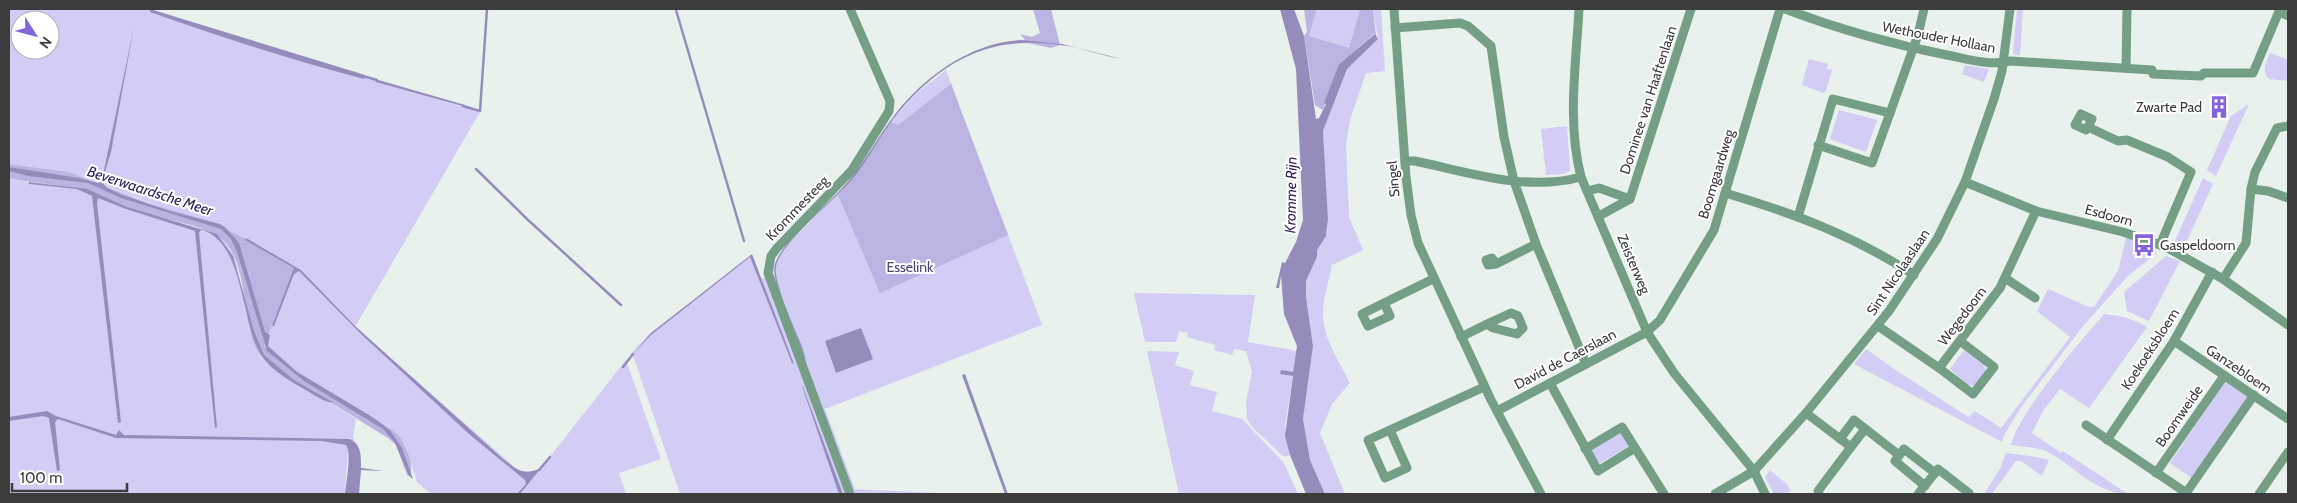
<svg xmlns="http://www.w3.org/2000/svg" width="2297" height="503" viewBox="0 0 2297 503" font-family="Cabin,sans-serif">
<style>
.green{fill:#d2cdf5;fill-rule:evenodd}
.forest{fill:#bab4e3}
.water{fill:#948dbb}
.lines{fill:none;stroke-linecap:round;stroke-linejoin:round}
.stream{stroke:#948dbb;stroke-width:2.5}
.minor{stroke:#749e86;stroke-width:9}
.labels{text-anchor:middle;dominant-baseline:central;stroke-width:4;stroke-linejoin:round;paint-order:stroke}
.street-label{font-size:14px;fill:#3a3d3b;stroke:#fff}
.poi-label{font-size:14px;fill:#3a3d3b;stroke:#fff;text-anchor:end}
.park-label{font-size:14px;fill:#4c407b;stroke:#fff}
.water-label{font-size:15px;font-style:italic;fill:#33255e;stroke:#fff}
</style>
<rect width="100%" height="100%" fill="#e8f1eb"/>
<g class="green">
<path d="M9,9H146L480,112L355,327L519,471L531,472L541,468L626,360L661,459L619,473L626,494H431L417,482L407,450L398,434L272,357L264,346L272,326L231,234L69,172L9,164ZM20,20H50V50H20Z"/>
<path d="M1317,9L1360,10L1349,48L1309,36Z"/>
<path d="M1373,9H1381L1385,71L1366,73L1350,120L1346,145L1349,217L1363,250L1332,265C1329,281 1323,298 1323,315C1323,338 1340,363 1350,383L1332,404L1320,433L1345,494H1325L1310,460L1303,419L1313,346L1306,297V281L1317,257V250L1327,233L1328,219L1323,131L1347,69L1378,39Z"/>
<path d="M2017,9H2023L2020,55H2015L2013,52Z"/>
<path d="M2270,53L2288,60V81L2269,79C2261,70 2266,63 2270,53Z"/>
<path d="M1809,59L1828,64L1827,69L1832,70L1826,91L1824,93L1802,85Z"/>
<path d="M1965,65L1989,69L1984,82L1962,74Z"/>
<path d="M946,70L1042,325L825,409L855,489L958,494H680L634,358L630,355L649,334L750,257L761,279L774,274L772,269L787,245L847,184L890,122L918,92Z"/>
<path d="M2249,104L2216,176L2207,170L2231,116Z"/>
<path d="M1839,110L1877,120L1866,152L1830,139Z"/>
<path d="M1567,126L1570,171L1563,174L1546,175L1541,129Z"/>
<path d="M9,178L28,182L77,188L147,215L190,226L224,240L233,254L237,266L250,332L260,357L276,369L356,419L353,437L355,441H350L348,448L345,494H9Z"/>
<path d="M2203,178L2213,184L2184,247L2174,243Z"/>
<path d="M2126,238L2138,241L2157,253L2128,276L2083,326L2022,406L2005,433L2002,442L1854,364L1866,349L1897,371L1967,416L1969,417L1975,411L2001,428L2070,337L2037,311L2048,289L2089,307H2094L2118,271Z"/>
<path d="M2166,256L2180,261L2149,321L2127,311L2124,292Z"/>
<path d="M1134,293L1255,295L1248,342L1297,351L1293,372L1280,373L1293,376L1285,426L1290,455L1284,457L1253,428L1247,419L1246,402L1252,372L1246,351L1234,349L1232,355L1214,350L1215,345L1187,337L1188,333L1179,331L1176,342H1145Z"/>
<path d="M2104,314C2120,316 2133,318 2147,327L2089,408L2060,389L2043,411L2032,433L2061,453L2063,451L2128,494C2097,494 2076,468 2050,453C2039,447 2024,447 2011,445C2019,412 2080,342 2104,314Z"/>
<path d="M1964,350L1984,365L1988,375L1980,386L1968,385L1950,369Z"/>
<path d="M1147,351L1179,352L1175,365L1194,371L1190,385L1217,392L1212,411L1242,419L1284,463L1298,494H1179Z"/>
<path d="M2226,380L2249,395L2192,478L2170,463Z"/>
<path d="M1620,430L1629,446L1597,465L1588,449Z"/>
<path d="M2006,453L2037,457L2049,460L2042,476L2021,461H2016L1992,494H1984L2000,469Z"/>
<path d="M1770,470L1787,484L1791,491L1783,494H1774L1765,477Z"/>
</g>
<g class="forest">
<path d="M1033,9H1051L1060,45L1051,48L1023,42L1025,40L1020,34L1032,37L1040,33Z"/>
<path d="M1304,9H1317L1309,36L1349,48L1360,10L1357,9H1373L1376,35L1374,34L1339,64L1323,110L1315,105L1304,36L1307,32Z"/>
<path d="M951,84L1008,235L880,293L838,195L853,177L890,122L898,125Z"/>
<path d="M9,164L69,172L148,203L206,220L244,238L295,268L264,346L266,348L298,372L398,434C405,446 415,462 410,476L407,475L396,445L388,438C369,427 352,415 333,404C310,389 266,373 255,346C242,316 247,266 225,242C208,224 153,218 129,209C113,203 97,192 80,189C56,184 32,183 9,178Z"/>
</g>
<g class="water">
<path d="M150,9L365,75L366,77L364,79C292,60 220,37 150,12Z"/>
<path d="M1280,9H1294L1304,36L1316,119L1319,118L1326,104L1324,103L1339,64L1375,34L1378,39L1347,69L1323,131L1328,219L1326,236L1317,250V257L1306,281V297L1313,346L1303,419L1310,460L1325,494H1306L1290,455L1285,436L1293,376L1280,374L1281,370L1293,372L1297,346L1284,314L1281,276L1279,288H1276L1282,262L1285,263L1296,242L1303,220L1296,69Z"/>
<path d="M134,27L111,152L104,175H103Z"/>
<path d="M1021,40L1062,44L1122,59C1101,56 1081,47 1060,45C990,35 943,60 898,113C879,135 868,163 848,184C831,203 781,243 776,266C773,282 794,327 801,344C803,350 806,357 805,361C798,340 770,283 775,264C782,241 826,206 843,187C864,165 877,137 896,113C925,76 972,42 1021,40Z"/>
<path d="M375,79L465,105L466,107L376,82Z"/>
<path d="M9,167L79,178L98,183L102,182L107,188L122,195L173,212L220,224L226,228L239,243L265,332L270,335L268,346L297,372L374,418L390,430L402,448L413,479L409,476L395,443L383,429L304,381L267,351L237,252L231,239L221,229L121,198L88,183L28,176L9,171Z"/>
<path d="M29,182L87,189L127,207L217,234L233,256L254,331L264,355L294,380L334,403C325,403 313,394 304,389C290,381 271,370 262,356C240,323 245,241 201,230L199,233L217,427L215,428L195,231L126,209L98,198L97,203L121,422L118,423L92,196L77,189L29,184Z"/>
<path d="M246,238L301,270L354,325L502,458C517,470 523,476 541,468L520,494H517L526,484L525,480L469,434L362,335L299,271L294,274L274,326H272L294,268L245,240Z"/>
<path d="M752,254L794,364L792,363L750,257L651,335L632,355L651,333Z"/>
<path d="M861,328L873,359L836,373L825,341Z"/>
<path d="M965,374L1008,494H1005L962,375Z"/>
<path d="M802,386L803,387L843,494H839Z"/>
<path d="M47,411L56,416L116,435L119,430L124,435L349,439C362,443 361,458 361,468L384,471L361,470L359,494H345C346,483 352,452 346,445L321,441L116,438L58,419L55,422L60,470L57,471L49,418L43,416L9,421V417Z"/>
</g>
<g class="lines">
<g class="stream">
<path d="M676,10L744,241"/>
<path d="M363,76L377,80"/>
<path d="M463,106L480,111L487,9"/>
<path d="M476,169L527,219L621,305"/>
<path d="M623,367L633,354"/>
<path d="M539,470L550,457"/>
</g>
<g class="minor">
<path d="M850,9L890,101L889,111L852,170L777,248L771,256L768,273L850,494"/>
<path d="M1394,9L1406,177L1411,215L1418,243L1491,400L1541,494"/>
<path d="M1579,9C1576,64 1567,123 1581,177L1647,332L1674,373L1754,471L1765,494"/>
<path d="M1785,9C1838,29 1891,44 1947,55C1968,59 1989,66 2011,61L2152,70L2153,74L2201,76L2204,73H2253L2280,9"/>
<path d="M2279,12L2288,16"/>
<path d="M1395,28L1460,23L1468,26L1491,46L1504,137L1514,181L1536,244L1586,364"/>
<path d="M2126,68L2127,9"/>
<path d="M1890,113L1918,35L1924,9"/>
<path d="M2088,127L2092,119L2081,114L2075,125L2086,130L2088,127L2118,141L2127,140L2168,157L2191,172L2160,245"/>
<path d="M1405,161H1415C1468,172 1526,192 1581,177"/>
<path d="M1965,182L2036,211L2123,232L2166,247L2223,279L2288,325"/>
<path d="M2251,189L2268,191L2288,198"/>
<path d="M1587,191L1599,188L1630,199L1599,216"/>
<path d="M1725,193C1793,213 1855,236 1914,275"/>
<path d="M1630,199L1691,9"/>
<path d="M1798,217L1833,99L1890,113L1872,163L1818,145"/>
<path d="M1496,264L1492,258L1486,260L1488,265L1496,264L1536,244"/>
<path d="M2005,278L2035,298"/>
<path d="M2223,279L2246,243L2251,189L2255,172L2277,128L2288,126"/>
<path d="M1384,303L1362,314L1368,326L1390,316L1384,303L1433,279"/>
<path d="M1878,326L1939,368L2000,288L2036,211"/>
<path d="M1461,337L1487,324L1493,328L1517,334L1523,328L1518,316L1511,313L1487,324"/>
<path d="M2174,341L2288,419"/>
<path d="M1939,368L1973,394L1994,367L1960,341"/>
<path d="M1550,383L1598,471L1635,448"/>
<path d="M1497,411L1647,332L1660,320L1714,230L1780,9"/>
<path d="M1806,413L1851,447L1865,429"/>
<path d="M2086,425L2188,494"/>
<path d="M1390,430L1407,468L1385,478L1368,440L1484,387"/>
<path d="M1840,439L1854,420L1899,455"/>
<path d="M2107,440L2174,341L2212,272"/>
<path d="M1585,449L1622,427L1664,494"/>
<path d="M2156,473L2224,376"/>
<path d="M1925,486L1895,461L1904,449L1935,473L1938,469L1969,493"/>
<path d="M2186,493L2254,395"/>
<path d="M1715,494L1754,471L1806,413L1889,311L1937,239L1965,182L1994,99L2002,71L2010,9"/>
<path d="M1819,494L1818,491L1851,447"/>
<path d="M1918,494L1935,473"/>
<path d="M2259,494L2288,452"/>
</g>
</g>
<defs>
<symbol id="building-bare" viewBox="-9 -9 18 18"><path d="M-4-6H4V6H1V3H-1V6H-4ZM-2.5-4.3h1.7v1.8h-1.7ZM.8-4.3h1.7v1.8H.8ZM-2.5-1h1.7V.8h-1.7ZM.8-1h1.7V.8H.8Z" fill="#8264df" stroke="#fff" stroke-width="2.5" paint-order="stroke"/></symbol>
<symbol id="bus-bare" viewBox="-9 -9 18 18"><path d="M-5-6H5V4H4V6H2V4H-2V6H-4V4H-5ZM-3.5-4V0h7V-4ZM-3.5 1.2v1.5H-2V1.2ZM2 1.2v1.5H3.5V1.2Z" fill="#8264df" stroke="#fff" stroke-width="2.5" paint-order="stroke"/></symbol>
</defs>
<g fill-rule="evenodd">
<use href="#building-bare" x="2203" y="91" width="32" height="32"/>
<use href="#bus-bare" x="2128" y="229" width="32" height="32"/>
</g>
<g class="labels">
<g class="street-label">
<text transform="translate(1939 37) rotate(11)">Wethouder Hollaan</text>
<text transform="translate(1648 100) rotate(-72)">Dominee van Haaftenlaan</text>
<text transform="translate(1716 174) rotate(-73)">Boomgaardweg</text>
<text transform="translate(1393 179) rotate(-95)">Singel</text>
<text transform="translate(797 208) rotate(-46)">Krommesteeg</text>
<text transform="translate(2109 215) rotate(15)">Esdoorn</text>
<text transform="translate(1634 264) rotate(67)">Zeisterweg</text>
<text transform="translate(1898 272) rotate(-56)">Sint Nicolaaslaan</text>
<text transform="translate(1962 316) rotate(-53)">Wegedoorn</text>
<text transform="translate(2150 349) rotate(-57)">Koekoeksbloem</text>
<text transform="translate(1565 359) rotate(-28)">David de Caerslaan</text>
<text transform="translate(2239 369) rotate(34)">Ganzebloem</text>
<text transform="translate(2179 416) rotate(-55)">Boomweide</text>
</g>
<g class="poi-label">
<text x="2202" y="107">Zwarte Pad</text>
<text x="2160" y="245" text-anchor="start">Gaspeldoorn</text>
</g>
<g class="park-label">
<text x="910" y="267">Esselink</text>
</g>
<g class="water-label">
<text transform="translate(150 191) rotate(18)">Beverwaardsche Meer</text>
<text transform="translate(1291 195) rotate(-89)">Kromme Rijn</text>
</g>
</g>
<rect width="2297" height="503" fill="none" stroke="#3a3d3b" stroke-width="20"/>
<g transform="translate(35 35) rotate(126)"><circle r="24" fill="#ffffff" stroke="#b0b1b1"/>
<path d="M0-4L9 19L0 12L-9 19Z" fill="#8264df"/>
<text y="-8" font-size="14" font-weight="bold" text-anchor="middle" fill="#3a3d3b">N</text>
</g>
<path d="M12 483v8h115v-8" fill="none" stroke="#3a3d3b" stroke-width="2.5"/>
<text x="20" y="483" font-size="15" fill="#3a3d3b" stroke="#ffffff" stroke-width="4" paint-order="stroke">100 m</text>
</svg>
